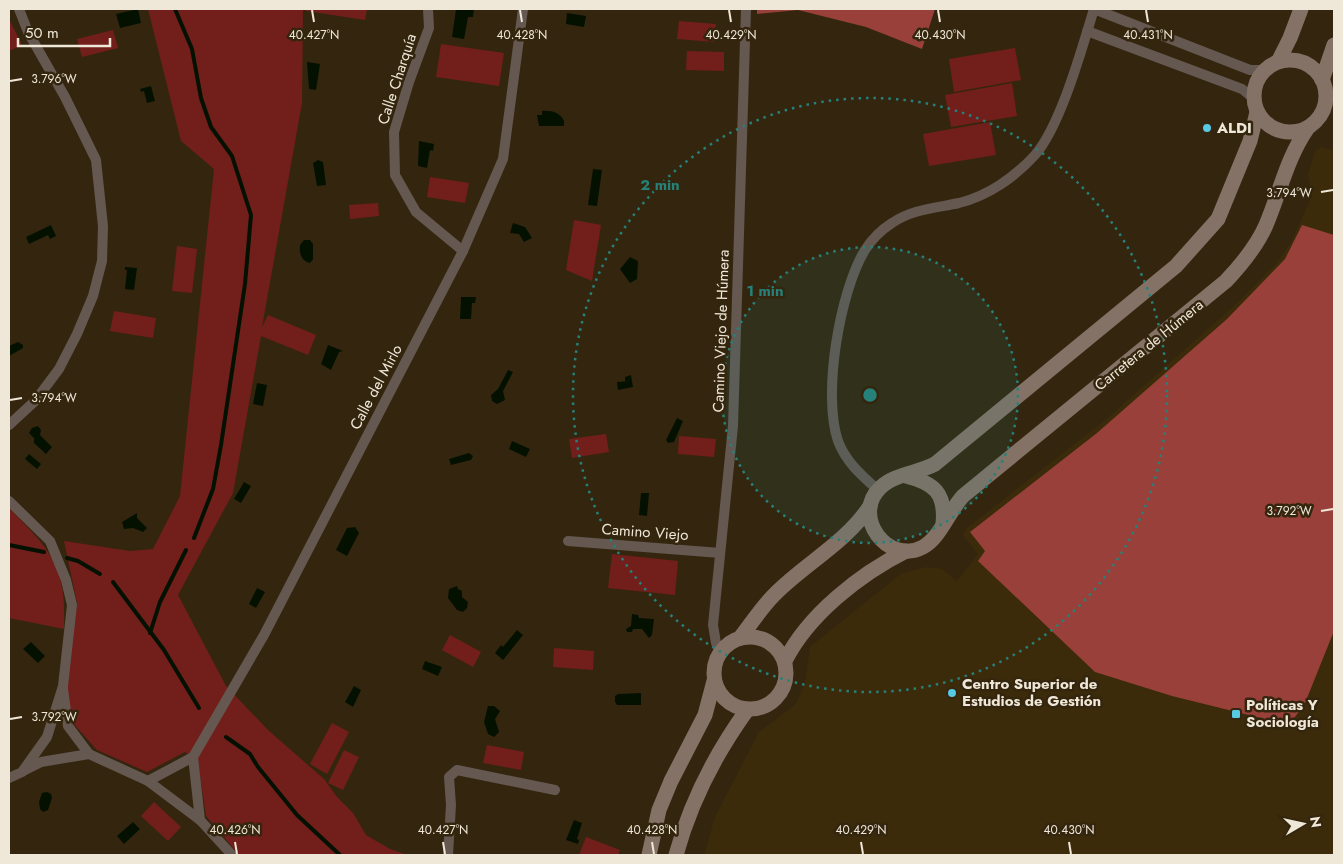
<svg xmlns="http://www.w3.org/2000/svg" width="1343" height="864" viewBox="0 0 1343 864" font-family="Jost,sans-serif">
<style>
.built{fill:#3c2b0a}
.green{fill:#721e1b}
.forest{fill:#984039}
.water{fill:#051100}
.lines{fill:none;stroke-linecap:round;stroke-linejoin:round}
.stream{stroke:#051100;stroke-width:4}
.street{stroke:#645851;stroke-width:10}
.secondary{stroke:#857267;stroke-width:15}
.ticks{fill:none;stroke:#efe7d8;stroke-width:2}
.ring{fill:none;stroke:#258179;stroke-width:2.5;stroke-dasharray:2.5 5}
.poi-dot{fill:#58c9e3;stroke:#34260e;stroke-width:2}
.labels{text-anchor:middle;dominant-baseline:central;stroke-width:5;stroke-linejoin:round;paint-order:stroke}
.street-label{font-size:15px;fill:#efe7d8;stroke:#34260e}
.poi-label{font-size:15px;font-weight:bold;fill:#efe7d8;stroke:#34260e;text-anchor:start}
.ticks-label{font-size:12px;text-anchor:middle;fill:#efe7d8;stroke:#34260e;stroke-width:5;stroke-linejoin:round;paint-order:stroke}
.centre{fill:#258179;stroke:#34260e;stroke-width:2.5}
.ring-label{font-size:15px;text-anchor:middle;font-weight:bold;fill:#258179;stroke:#34260e;stroke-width:5;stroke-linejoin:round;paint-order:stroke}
</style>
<rect width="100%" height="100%" fill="#34260e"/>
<path class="built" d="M1322,147L1334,151V855H704L715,817L759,732L795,705L805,684L810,647L902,573L926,567L942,569L957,581L978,554L963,535L967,528L1103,422L1234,306L1277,263L1291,242L1312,196L1308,175L1315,151Z"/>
<g class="green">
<path d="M148,9H303L302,103L262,327L268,315L316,335L308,355L261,336L233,493L178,595L226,686L268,730L324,779L337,797L353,813L366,835L390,849L407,855H239L206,816L198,762L185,752L147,772L97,750L72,722L67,686L77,603L64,541L130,551L153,549L180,496L214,169L181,141Z"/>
<path d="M306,9H367L365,20L306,11Z"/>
<path d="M9,19L22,45L9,51Z"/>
<path d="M679,21L716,24L714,42L677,39Z"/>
<path d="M113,30L118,48L82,57L77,39Z"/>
<path d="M441,44L504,53L499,86L436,77Z"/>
<path d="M1015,48L1021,80L954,92L949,59Z"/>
<path d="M687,51L724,52V71L686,70Z"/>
<path d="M1012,83L1017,116L951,127L945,95Z"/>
<path d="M990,122L996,155L929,166L923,134Z"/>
<path d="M430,177L469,183L465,203L427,197Z"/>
<path d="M378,203L379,216L350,219L349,205Z"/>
<path d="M574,220L601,225L592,281L566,270Z"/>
<path d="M177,246L197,249L192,293L172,291Z"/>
<path d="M114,311L156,318L153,338L110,331Z"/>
<path d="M606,434L609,452L572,458L569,439Z"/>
<path d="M679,436L716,439L714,457L678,454Z"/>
<path d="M9,508C51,551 67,566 64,629L9,618Z"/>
<path d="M612,554L678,561L675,595L608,588Z"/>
<path d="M450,635L481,652L473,667L442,650Z"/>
<path d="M554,648L594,651L593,670L553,667Z"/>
<path d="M332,723L349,732L327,774L310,764Z"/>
<path d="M487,745L524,752L521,770L483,763Z"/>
<path d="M344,750L359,757L343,790L328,783Z"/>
<path d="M154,802L181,827L168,841L141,816Z"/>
<path d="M586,837L620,850L618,855H579Z"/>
</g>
<g class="forest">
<path d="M757,9H935L922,49L866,27L798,10L757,14Z"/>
<path d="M1302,225L1334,235V631L1305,703L1295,717L1285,724L1172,696L1095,672L978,561L985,551L970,532L1097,433L1227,319L1285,259Z"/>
</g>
<g class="water">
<path d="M138,9L141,23L120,28L116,14Z"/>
<path d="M456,9H474L473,17H468L464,39L452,37Z"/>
<path d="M567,13L586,16L584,27L566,24Z"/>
<path d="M307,62L320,64L316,90L309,89Z"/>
<path d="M151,86L155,101L147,103L144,91L141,92L140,89Z"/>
<path d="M542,111C551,110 560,112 564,121V126H539L537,115H542Z"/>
<path d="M419,141L434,144L433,151L430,150L427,168L418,166Z"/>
<path d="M318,160L323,162L326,185L317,186L313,163Z"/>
<path d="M593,169L602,170L597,206L588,205Z"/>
<path d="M513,223L525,227L532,238L524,242L519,234L510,233Z"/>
<path d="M51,225L56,236L50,239L48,235L29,244L26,237Z"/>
<path d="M304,240H310L313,244V259L310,263C301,261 299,253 300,245Z"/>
<path d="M630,257L638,261L637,279L630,283L620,269Z"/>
<path d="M125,267L137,268L134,290L125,289L127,270H125Z"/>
<path d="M461,297H476L475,303H472L471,319H460Z"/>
<path d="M18,342L23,345V348L9,356V346Z"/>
<path d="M328,345L343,351L339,352L331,370L321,364Z"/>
<path d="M508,370L513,372L503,391L505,400L497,404L492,401L491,395L498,389Z"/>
<path d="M631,375L633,387L618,390L617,382L630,381H625V377Z"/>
<path d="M257,383L267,385L263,406L253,404Z"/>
<path d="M677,418L683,421L674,442L668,443L666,440Z"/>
<path d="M38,426L41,430L40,435L52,447L46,454L34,443V438L29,433L32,428Z"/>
<path d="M512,441L530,449L526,457L509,449Z"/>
<path d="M469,453L473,456L471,460L451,465L449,459Z"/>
<path d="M29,454L41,464L37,469L25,459Z"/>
<path d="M244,482L251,486L241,503L234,499Z"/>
<path d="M641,493H649L647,516L639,515Z"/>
<path d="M137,513V518L147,528L143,532L133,528L124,529L122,522Z"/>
<path d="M355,527L359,533L347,556L336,550L347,528Z"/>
<path d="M457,586L458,589L462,591V597L468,602L467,608L463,612L457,610L448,598L449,589Z"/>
<path d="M257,588L265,592L256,608L249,604Z"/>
<path d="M632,614L638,615L639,618L654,619L652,635L649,638L642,629H633L632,632H627L626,629L631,626Z"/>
<path d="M517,630L523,635L503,660L495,653L501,645L503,647Z"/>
<path d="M31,642L45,656L38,663L23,649Z"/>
<path d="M425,661L442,667L438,676L422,669Z"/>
<path d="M354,686L361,690L353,707L345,702Z"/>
<path d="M641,693V705H617L615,702V696L618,694Z"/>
<path d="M488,706H494L500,711L495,719L499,732L494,737L488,734L484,722Z"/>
<path d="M47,792L51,794L52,798L48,810L43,812L40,809L39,802L42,793Z"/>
<path d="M574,820L582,823L577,839L579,840L578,844L566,840Z"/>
<path d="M133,822L140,829L124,844L117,836Z"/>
</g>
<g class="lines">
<g class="stream">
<path d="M175,9L192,49L201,98L211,127L232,156L251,215L245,284L221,445L213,489L194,538"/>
<path d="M9,545L44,552"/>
<path d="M67,558L78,561L100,574"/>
<path d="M113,582L164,650L199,708"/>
<path d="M150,633L160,602L186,550"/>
<path d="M226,737L250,754L258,767L297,815L340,855"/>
</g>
<g class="street">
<path d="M428,9L429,28L409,82L394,132L395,175L416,212L463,251"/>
<path d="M1094,9L1250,70H1264"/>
<path d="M1087,31L1242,89L1253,98"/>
<path d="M9,425L35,401L59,369L77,334L93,296L102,261L103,226L96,160L65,97L28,32L19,9"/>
<path d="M878,490C861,475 846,462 838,441C822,394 840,291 865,250C872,239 881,230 892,223C912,209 936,208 959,203C988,196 1015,177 1035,155C1061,125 1082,48 1094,9"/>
<path d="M9,501L50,541L66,580L72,605L63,686L47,737L22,772L9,778"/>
<path d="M568,541L720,553"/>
<path d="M721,651L716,643L713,625L733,426L746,9"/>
<path d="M63,689L68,726L89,754"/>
<path d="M193,757L200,820"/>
<path d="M25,770L41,762L89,754L148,781L200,820L232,855"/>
<path d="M148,781L193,757L264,635L463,251L503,159L523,9"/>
<path d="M448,855L451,805L449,777L457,770L555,790"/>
</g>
<g class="secondary">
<circle cx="1290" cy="96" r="36"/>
<path d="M1278,62L1290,38L1301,9"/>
<path d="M1322,80L1334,45"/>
<path d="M1257,112L1250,141L1218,219L1176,266L935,464C918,473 894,474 880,488C851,516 888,566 923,547C940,538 949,511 963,496L1226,281C1242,264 1257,246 1266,225C1280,192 1287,158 1307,129"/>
<path d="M906,476C934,483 946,493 943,524"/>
<circle cx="750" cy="673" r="36"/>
<path d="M740,638C751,624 761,608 774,595C804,564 846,543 870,506"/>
<path d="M785,661C808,615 860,574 906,551"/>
<path d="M649,855L659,810L671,781L705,715L714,681"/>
<path d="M676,855C690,804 716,753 747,710"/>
</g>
</g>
<path class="ticks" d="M312,10L314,22M520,10L522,22M729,10L731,22M938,10L940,22M1146,10L1148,22M10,81L22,79M1321,192L1333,190M10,400L22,398M1321,511L1333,509M10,719L22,717M235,842L237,854M443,842L445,854M652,842L654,854M861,842L863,854M1069,842L1071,854"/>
<circle cx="870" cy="395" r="148" fill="#258179" fill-opacity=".12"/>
<g class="ring">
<circle cx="870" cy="395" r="148"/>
<circle cx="870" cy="395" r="297"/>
</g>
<g class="poi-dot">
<circle cx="1207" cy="128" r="5"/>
<circle cx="952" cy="693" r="5"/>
<rect x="1231" y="709" width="10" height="10" rx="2.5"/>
</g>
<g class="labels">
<g class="street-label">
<text transform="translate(397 79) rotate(-72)">Calle Charquía</text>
<text transform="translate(721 331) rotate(-88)">Camino Viejo de Húmera</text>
<text transform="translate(1149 345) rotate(-39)">Carretera de Húmera</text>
<text transform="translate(376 387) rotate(-62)">Calle del Mirlo</text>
<text transform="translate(645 532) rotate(4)">Camino Viejo</text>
</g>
<g class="poi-label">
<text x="1217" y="128">ALDI</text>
<text x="962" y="684">Centro Superior de<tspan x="962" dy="17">Estudios de Gestión</tspan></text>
<text x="1246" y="705">Políticas Y<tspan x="1246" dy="17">Sociología</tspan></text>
</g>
</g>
<g class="ticks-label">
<text x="314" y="39">40.427°N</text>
<text x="522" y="39">40.428°N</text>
<text x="731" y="39">40.429°N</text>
<text x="940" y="39">40.430°N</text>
<text x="1148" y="39">40.431°N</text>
<text x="54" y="83">3.796°W</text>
<text x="1289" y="197">3.794°W</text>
<text x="54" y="402">3.794°W</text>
<text x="1289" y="515">3.792°W</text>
<text x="54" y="721">3.792°W</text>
<text x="235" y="834">40.426°N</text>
<text x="443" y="834">40.427°N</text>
<text x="652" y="834">40.428°N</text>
<text x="861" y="834">40.429°N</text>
<text x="1069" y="834">40.430°N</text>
</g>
<circle cx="870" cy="395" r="8" class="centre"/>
<g class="ring-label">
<text x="660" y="190">2 min</text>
<text x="765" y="296">1 min</text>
</g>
<rect width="1343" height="864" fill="none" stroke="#efe7d8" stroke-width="20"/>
<g transform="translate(1303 824) rotate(81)" stroke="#34260e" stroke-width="4" paint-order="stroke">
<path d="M0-4L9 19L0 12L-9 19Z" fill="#efe7d8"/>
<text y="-8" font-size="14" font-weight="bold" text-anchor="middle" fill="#efe7d8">N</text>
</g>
<path d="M18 38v8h92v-8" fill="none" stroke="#efe7d8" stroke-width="2.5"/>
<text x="25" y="38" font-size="15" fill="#efe7d8" stroke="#34260e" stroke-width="4" paint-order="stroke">50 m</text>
</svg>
